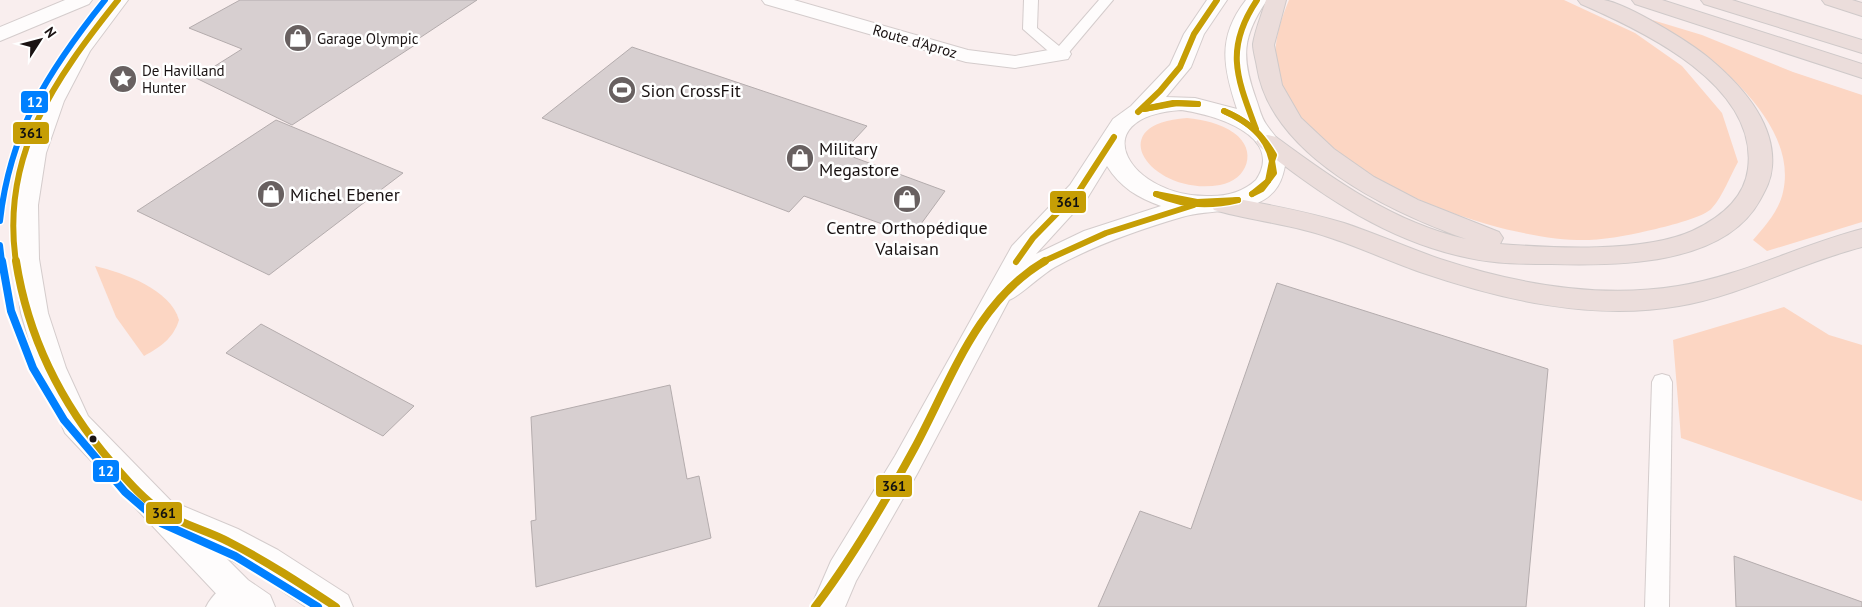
<svg xmlns="http://www.w3.org/2000/svg" width="1862" height="607" viewBox="0 0 1862 607" font-family="'PT Sans',sans-serif">
<style>
.green{fill:#fcd6c3}
.building{fill:#d7cfd0;stroke:#b4acad}
.lines{fill:none;stroke-linecap:round;stroke-linejoin:round}
.lane-casing{stroke:#d4cccc;stroke-width:2}
.street-casing{stroke:#d4cccc;stroke-width:2}
.secondary-casing{stroke:#d4cccc;stroke-width:2}
.highway-casing{stroke:#cfc9c9;stroke-width:2}
.lane{fill:#fefcfc;fill-rule:evenodd}
.street{fill:#fefcfc;fill-rule:evenodd}
.secondary{fill:#fefcfc;fill-rule:evenodd}
.highway{fill:#ebdddb;fill-rule:evenodd}
.bus-1-far1-casing{stroke:#fff;stroke-width:9}
.bus-1-casing{stroke:#fff;stroke-width:12}
.bus-2-far1-casing{stroke:#fff;stroke-width:9}
.bus-2-casing{stroke:#fff;stroke-width:12}
.bus-1-far1{stroke:#c69e05;stroke-width:6}
.bus-1{stroke:#c69e05;stroke-width:8}
.bus-2-far1{stroke:#0080ff;stroke-width:6}
.bus-2{stroke:#0080ff;stroke-width:8}
.bus-dot{fill:#1a1313;stroke:#fff;stroke-width:2}
.labels{text-anchor:middle;dominant-baseline:central;stroke-width:5;stroke-linejoin:round;paint-order:stroke}
.far-poi-label{font-size:15px;fill:#1a1313;stroke:#fff;text-anchor:start}
.far-street-label{font-size:15px;fill:#1a1313;stroke:#fff}
.poi-label{font-size:18px;fill:#1a1313;stroke:#fff;text-anchor:start}
.line-badge{stroke:#fff;stroke-width:2}
.badge-label{font-size:14px;text-anchor:middle;font-weight:bold;fill:#fff}
.pale-badge-label{font-size:14px;text-anchor:middle;font-weight:bold;fill:#111}
</style>
<rect width="100%" height="100%" fill="#f9eeee"/>
<g class="green">
<path d="M1289,0H1564L1635,33L1682,66L1722,113L1738,162C1730,176 1723,196 1712,208C1705,217 1668,226 1656,229C1634,234 1611,239 1589,240C1498,243 1296,170 1277,70C1272,45 1280,22 1289,0Z"/>
<path d="M1649,19L1702,35L1793,72L1862,95V222L1767,251L1753,240C1765,226 1779,211 1783,192C1797,132 1732,73 1688,43C1676,34 1659,29 1649,19Z"/>
<path d="M1187,118C1204,120 1220,123 1234,133C1258,150 1248,180 1220,185C1153,197 1098,124 1187,118Z"/>
<path d="M95,266C124,273 170,289 179,320C173,339 160,347 144,356L116,317Z"/>
<path d="M1784,307L1829,335L1862,345V501L1681,438L1673,340Z"/>
</g>
<g class="building">
<path d="M240,0H477L415,41L418,43L292,125L196,78L242,49L189,28Z"/>
<path d="M632,47L867,126L842,153L945,191L913,235L804,196L789,212L542,118Z"/>
<path d="M276,120L403,173L269,275L137,211Z"/>
<path d="M1277,283L1548,369L1526,607H1098L1140,511L1191,529Z"/>
<path d="M261,324L414,406L383,436L226,353Z"/>
<path d="M670,385L687,479L699,476L711,538L536,587L531,521L536,520L531,417Z"/>
<path d="M1734,556L1862,602V607H1736Z"/>
</g>
<g class="lines">
<defs>
<g id="lane">
<path d="M1024,0H1038L1037,28L1059,46L1099,0H1113L1065,57H1055L1023,29Z"/>
<path d="M1662,374L1669,376L1672,382L1669,607H1645L1652,382L1655,376Z"/>
<path d="M236,580L244,583L248,591L244,599L235,607H206C212,595 223,585 236,580Z"/>
</g>
<g id="street">
<path d="M65,0H92L89,4L0,41V27Z"/>
<path d="M762,0H794L968,50L1015,56L1060,48L1068,49L1071,54L1068,59L1015,68L966,62L765,4Z"/>
</g>
<g id="secondary">
<path d="M108,0H128L90,51L64,101L46,153L38,205L39,259L48,313L66,368L88,416L171,501L238,529L278,550L348,595L353,607H306L254,572L225,557L248,580L270,595L275,607H230L224,602L65,433L37,368L21,313L13,259V205L23,153L41,101L70,50Z"/>
<path d="M1207,0H1227L1204,34L1191,67L1166,97L1195,98L1237,109C1223,67 1217,37 1246,0H1267C1242,37 1241,57 1256,99C1259,107 1261,117 1266,124C1278,142 1291,148 1283,174C1271,218 1215,207 1182,217C1138,230 1095,245 1055,267C1042,274 1020,296 1009,300L917,474L856,581L845,607H811L831,561L895,456L1012,246L1070,185L1113,119L1131,106L1170,65L1184,34ZM1181,110C1212,114 1286,135 1256,180C1243,192 1228,196 1211,196C1130,199 1080,117 1181,110ZM1107,166C1120,187 1138,198 1161,206L1084,231L1036,254L1088,197Z"/>
</g>
<g id="highway">
<path d="M1266,0H1286L1274,45L1282,85L1301,118L1334,149L1374,177L1418,200L1499,232L1503,238L1500,244C1553,248 1643,253 1692,231C1718,219 1744,200 1748,169C1759,85 1643,31 1581,4L1578,0C1586,0 1596,0 1604,0C1628,4 1690,42 1710,59C1741,85 1776,123 1772,167C1771,180 1766,189 1760,200C1724,266 1616,266 1551,264C1523,264 1496,264 1469,258C1389,242 1322,196 1260,147L1256,142L1260,137L1268,135L1276,137C1334,180 1395,223 1466,239C1390,212 1271,156 1257,67C1256,60 1253,51 1253,44C1255,30 1262,14 1266,0Z"/>
<path d="M1632,0H1662L1862,64V78L1635,4Z"/>
<path d="M1701,0H1732L1862,40V53L1704,4Z"/>
<path d="M1822,0H1852L1862,3V16L1825,4Z"/>
<path d="M1223,196C1264,204 1305,211 1344,223C1377,234 1408,248 1440,259C1516,284 1599,299 1678,286C1741,276 1800,245 1862,229V247C1800,263 1742,295 1679,306C1592,321 1502,300 1420,272C1389,261 1359,247 1328,237C1291,224 1252,221 1214,210L1210,204L1214,198Z"/>
</g>
</defs>
<use href="#lane" class="lane-casing"/>
<use href="#street" class="street-casing"/>
<use href="#secondary" class="secondary-casing"/>
<use href="#highway" class="highway-casing"/>
<use href="#lane" class="lane"/>
<use href="#street" class="street"/>
<use href="#secondary" class="secondary"/>
<use href="#highway" class="highway"/>
<defs>
<g id="bus-1-far1">
<path d="M1144,109L1173,103L1198,104"/>
<path d="M1144,109L1177,103L1198,104"/>
<path d="M1224,111C1247,120 1262,134 1274,155L1272,161"/>
<path d="M1224,111C1248,122 1266,134 1272,161"/>
<path d="M1138,112L1160,91L1180,67L1194,34L1217,0"/>
<path d="M1256,129C1237,78 1224,49 1257,0"/>
<path d="M1156,194L1197,202L1238,200"/>
<path d="M1156,194C1183,206 1210,207 1238,200"/>
<path d="M1252,194L1268,181L1272,161"/>
<path d="M1252,194L1262,189L1274,173L1272,161"/>
<path d="M16,262C0,155 55,79 118,0"/>
<path d="M1016,262L1033,238L1079,191L1114,137"/>
<path d="M1042,262L1106,233L1194,205"/>
</g>
<g id="bus-1">
<path d="M16,261C28,338 61,404 112,463C127,480 142,498 161,511C182,525 207,530 229,542C266,561 301,584 336,607"/>
<path d="M815,607C853,557 884,504 914,449C950,383 976,301 1045,261"/>
</g>
<g id="bus-2-far1">
<path d="M0,221C10,130 49,70 105,0"/>
<path d="M0,245L2,262"/>
</g>
<path id="bus-2" d="M2,261L11,311L33,368L64,420L125,492L161,523L235,556L318,607"/>
</defs>
<use href="#bus-1-far1" class="bus-1-far1-casing"/>
<use href="#bus-1" class="bus-1-casing"/>
<use href="#bus-2-far1" class="bus-2-far1-casing"/>
<use href="#bus-2" class="bus-2-casing"/>
<use href="#bus-1-far1" class="bus-1-far1"/>
<use href="#bus-1" class="bus-1"/>
<use href="#bus-2-far1" class="bus-2-far1"/>
<use href="#bus-2" class="bus-2"/>
</g>
<defs>
<symbol id="shop-disc" viewBox="-11 -11 22 22"><circle r="9.5" fill="#686060" stroke="#fff"/><path d="M-5-2.5h2.3a2.7 3.5 0 0 1 5.4 0H5L5.5 6h-11ZM-1.5-2.5h3a1.5 2.3 0 0 0-3 0Z" fill="#fff"/></symbol>
<symbol id="sight-disc" viewBox="-11 -11 22 22"><circle r="9.5" fill="#686060" stroke="#fff"/><path d="M0-6L1.8-2.2L6-1.7L2.9 1.2L3.7 5.4L0 3.3L-3.7 5.4L-2.9 1.2L-6-1.7L-1.8-2.2Z" fill="#fff"/></symbol>
<symbol id="stadium-disc" viewBox="-11 -11 22 22"><circle r="9.5" fill="#686060" stroke="#fff"/><path d="M0-5a6.5 5 0 1 0 0 10a6.5 5 0 1 0 0-10ZM-3.5-1.8h7v3.6h-7Z" fill="#fff"/></symbol>
</defs>
<g fill-rule="evenodd">
<use href="#shop-disc" x="282" y="22" width="32" height="32"/>
<use href="#sight-disc" x="107" y="63" width="32" height="32"/>
<use href="#stadium-disc" x="606" y="74" width="32" height="32"/>
<use href="#shop-disc" x="784" y="142" width="32" height="32"/>
<use href="#shop-disc" x="255" y="178" width="32" height="32"/>
<use href="#shop-disc" x="891" y="183" width="32" height="32"/>
</g>
<circle class="bus-dot" cx="93" cy="439" r="4.5"/>
<g class="labels">
<g class="far-poi-label">
<text x="317" y="38">Garage Olympic</text>
<text x="142" y="70">De Havilland<tspan x="142" dy="17">Hunter</tspan></text>
</g>
<g class="far-street-label">
<text transform="translate(915 41) rotate(16)">Route d'Aproz</text>
</g>
<g class="poi-label">
<text x="641" y="90">Sion CrossFit</text>
<text x="819" y="148">Military<tspan x="819" dy="21">Megastore</tspan></text>
<text x="290" y="194">Michel Ebener</text>
<text x="907" y="227" text-anchor="middle">Centre Orthopédique<tspan x="907" dy="21">Valaisan</tspan></text>
</g>
</g>
<g class="line-badge">
<rect x="20" y="90" width="29" height="24" rx="5" fill="#0080ff"/>
<rect x="12" y="121" width="38" height="24" rx="5" fill="#c69e05"/>
<rect x="1049" y="190" width="38" height="24" rx="5" fill="#c69e05"/>
<rect x="92" y="459" width="28" height="24" rx="5" fill="#0080ff"/>
<rect x="875" y="474" width="38" height="24" rx="5" fill="#c69e05"/>
<rect x="145" y="501" width="38" height="24" rx="5" fill="#c69e05"/>
</g>
<g class="badge-label">
<text x="35" y="107">12</text>
<text x="106" y="476">12</text>
</g>
<g class="pale-badge-label">
<text x="31" y="138">361</text>
<text x="1068" y="207">361</text>
<text x="894" y="491">361</text>
<text x="164" y="518">361</text>
</g>
<g transform="translate(40 40) rotate(54)" stroke="#ffffff" stroke-width="4" paint-order="stroke">
<path d="M0-4L9 19L0 12L-9 19Z" fill="#1a1313"/>
<text y="-8" font-size="14" font-weight="bold" text-anchor="middle" fill="#1a1313">N</text>
</g>
</svg>
